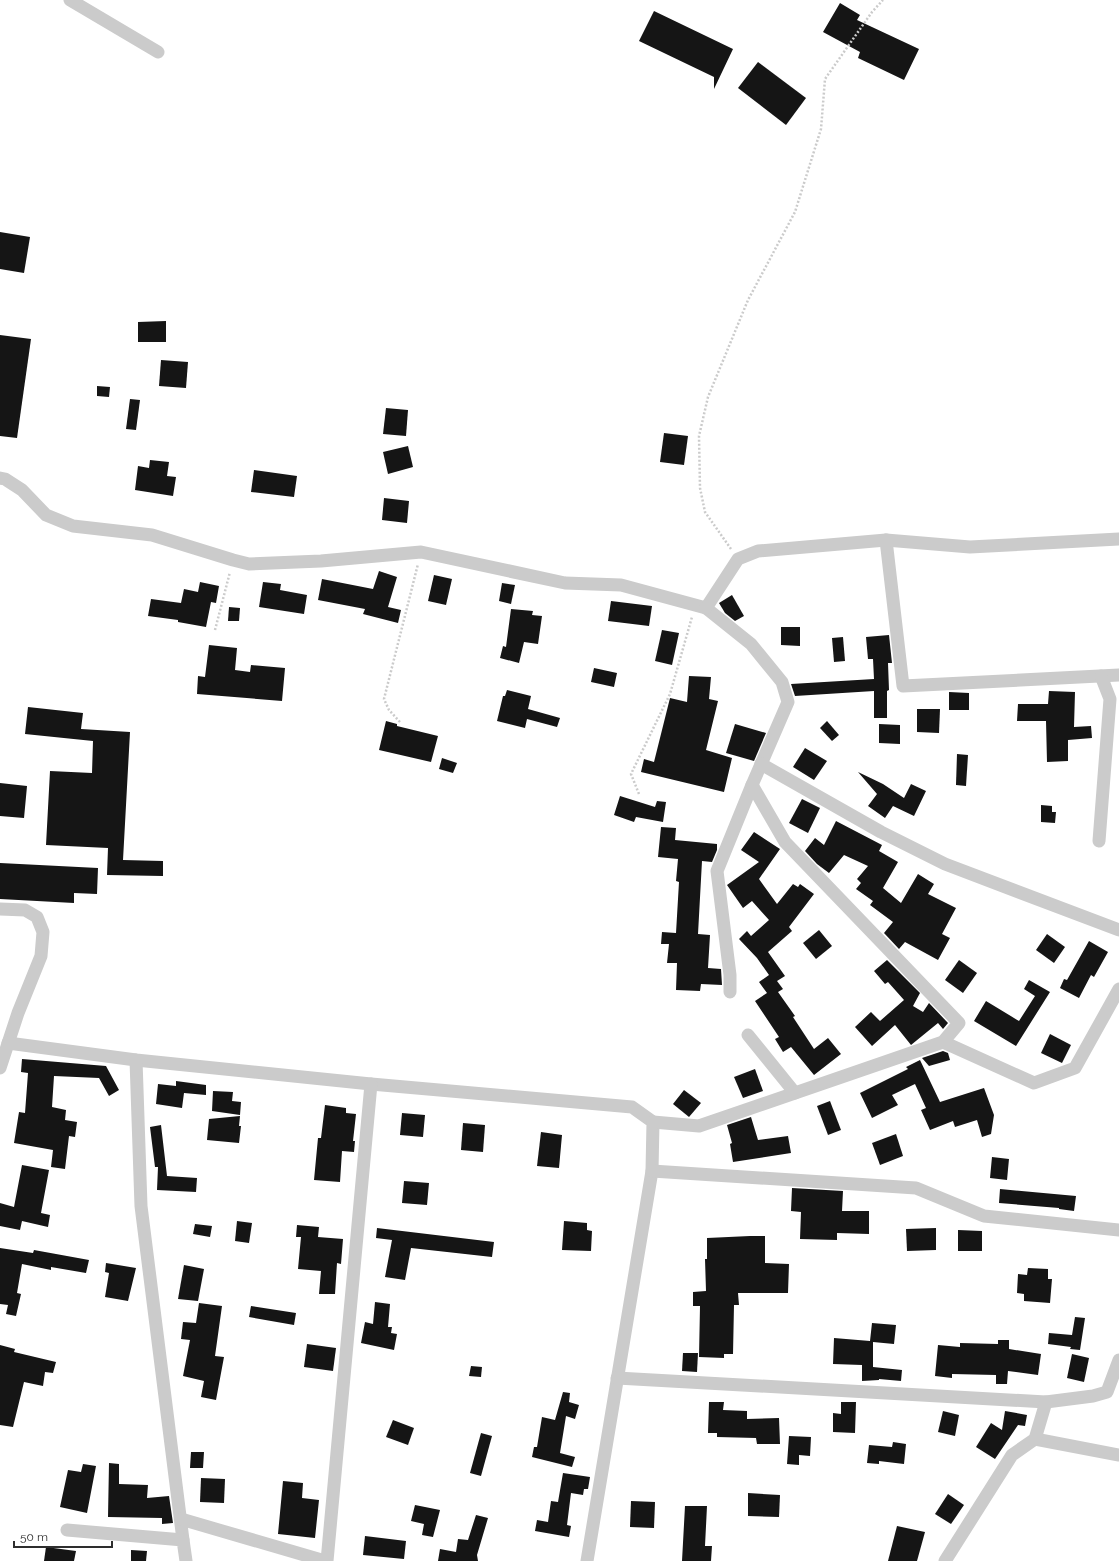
<svg xmlns="http://www.w3.org/2000/svg" width="1119" height="1561" viewBox="0 0 1119 1561" font-family="Raleway,sans-serif">
<style>
.building{fill:#151515}
.lines{fill:none;stroke-linecap:round;stroke-linejoin:round}
.path{stroke:#cbcbcb;stroke-width:2.5;stroke-dasharray:2 2;stroke-linecap:butt}
.minor{stroke:#cbcbcb;stroke-width:13}
</style>
<rect width="100%" height="100%" fill="#fff"/>
<g class="building">
<path d="M840,3L860,15L857,20L919,49L904,80L858,58L860,52L823,32Z"/>
<path d="M654,11L733,49L714,89V77L639,41Z"/>
<path d="M758,62L806,98L786,125L738,88Z"/>
<path d="M0,232L30,237L24,273L0,269Z"/>
<path d="M166,321V342H138V322Z"/>
<path d="M0,335L31,339L17,438L0,436Z"/>
<path d="M161,360L188,362L186,388L159,386Z"/>
<path d="M97,386L110,387L109,397L97,396Z"/>
<path d="M130,399L140,400L136,430L126,429Z"/>
<path d="M386,408L408,410L406,436L383,434Z"/>
<path d="M664,433L688,436L684,465L660,462Z"/>
<path d="M408,446L413,467L388,474L383,452Z"/>
<path d="M150,460L169,462L167,476L176,477L173,496L135,490L138,466L149,468Z"/>
<path d="M254,470L297,476L294,497L251,492Z"/>
<path d="M384,498L409,501L407,523L382,520Z"/>
<path d="M379,571L397,577L388,607L401,610L398,623L363,614L365,609L318,600L322,579L373,589Z"/>
<path d="M434,575L452,579L446,605L428,601Z"/>
<path d="M200,582L219,586L216,603L211,602L206,627L178,622V620L148,616L151,599L181,603L184,589L198,592Z"/>
<path d="M263,582L281,584L280,590L307,595L304,614L259,607Z"/>
<path d="M502,583L515,585L511,604L499,601Z"/>
<path d="M732,595L744,616L735,621L725,613L719,603Z"/>
<path d="M611,601L652,606L649,626L608,621Z"/>
<path d="M229,607L240,608L239,621H228Z"/>
<path d="M511,609L533,611L532,615L542,616L538,644L524,642L519,663L500,658L503,646L506,647Z"/>
<path d="M781,627H800V646L781,645Z"/>
<path d="M662,630L679,633L672,665L655,661Z"/>
<path d="M889,635L892,663H888L889,690L887,691V718H874V691L795,696L791,684L874,679L873,659H868L866,637Z"/>
<path d="M843,637L845,661L834,662L832,638Z"/>
<path d="M209,645L237,648L235,670L250,672L251,665L285,668L282,701L197,694L198,676L205,677Z"/>
<path d="M594,668L617,673L614,687L591,682Z"/>
<path d="M689,676L711,677L709,699L718,701L706,750L732,758L724,792L641,772L644,759L654,762L670,698L687,702Z"/>
<path d="M507,690L531,696L528,709L560,718L557,727L527,719L525,728L497,721L503,696H505Z"/>
<path d="M1049,691L1075,692L1074,727L1091,726L1092,738L1068,740V761L1047,762L1046,721H1017L1018,704H1048Z"/>
<path d="M949,692L969,693V710H949Z"/>
<path d="M28,707L83,713L81,729L130,732L123,860L163,861V876L107,875L108,848L46,845L50,771L92,773L93,741L25,734Z"/>
<path d="M917,709H940L939,733L917,732Z"/>
<path d="M386,721L397,724V726L438,736L431,762L379,750Z"/>
<path d="M827,721L839,735L832,741L820,728Z"/>
<path d="M735,724L766,733L754,761L726,753Z"/>
<path d="M879,724L900,725V744L879,743Z"/>
<path d="M805,748L827,761L814,780L793,767Z"/>
<path d="M957,754L968,755L966,786L956,785Z"/>
<path d="M442,758L457,763L453,773L439,769Z"/>
<path d="M858,772L883,784L904,798L911,784L926,791L914,816L893,806L885,818L868,806L877,794Z"/>
<path d="M0,783L27,786L24,818L0,816Z"/>
<path d="M620,796L655,807L657,801L666,802L663,822L636,817L634,822L614,815Z"/>
<path d="M802,799L820,808L808,833L789,823Z"/>
<path d="M1041,805L1052,806V812H1056L1055,823L1041,822Z"/>
<path d="M836,821L882,845L879,851L898,862L883,888L901,903L918,874L934,884L928,894L956,908L942,934L950,938L938,960L905,942L899,949L884,933L893,922L870,905L873,901L856,889L861,883L857,879L868,866L844,855L829,873L817,864L805,851L815,838L824,845Z"/>
<path d="M661,827L676,828L675,840L717,844V850L712,862L702,861L698,934L710,935L708,968L721,969L722,985L701,984L700,991L676,990L677,963H667L669,944H661L662,932L676,933L679,882L676,881L678,859L658,857Z"/>
<path d="M754,832L780,849L759,879L777,904L793,884L798,887L800,884L814,894L789,927L792,931L768,952L785,976L777,981L783,989L778,992L795,1016L793,1017L814,1049L828,1038L841,1054L814,1075L791,1047L783,1052L775,1039L779,1037L755,1001L767,993L759,982L769,975L757,958L739,939L747,931L751,936L769,920L752,901L743,908L727,885L759,862L741,850Z"/>
<path d="M0,863L98,868L97,894L74,893V903L0,899Z"/>
<path d="M819,930L832,946L816,959L803,943Z"/>
<path d="M1047,934L1065,947L1054,963L1036,950Z"/>
<path d="M1089,941L1108,952L1094,977L1091,975L1079,998L1060,988L1064,979L1067,980Z"/>
<path d="M887,960L920,993L913,1006L923,1012L929,1003L948,1023L943,1029L938,1023L911,1045L895,1025L872,1046L855,1027L871,1012L880,1021L904,1000L888,982L885,984L874,971Z"/>
<path d="M959,960L977,973L963,993L945,980Z"/>
<path d="M1029,980L1050,992L1016,1046L974,1021L986,1001L1019,1021L1035,996L1024,989Z"/>
<path d="M1050,1034L1071,1045L1062,1063L1041,1053Z"/>
<path d="M943,1051L948,1053L950,1060L929,1066L922,1058Z"/>
<path d="M22,1059L106,1066L119,1090L109,1096L99,1078L54,1076L52,1107L66,1110L65,1120L77,1122L75,1137L69,1136L65,1169L51,1167L53,1150L14,1143L19,1112L25,1113L28,1073L21,1072Z"/>
<path d="M920,1060L940,1102L984,1088L994,1115L991,1134L982,1137L977,1120L955,1127L953,1121L930,1130L921,1110L926,1108L915,1084L892,1095L898,1105L872,1118L860,1093L908,1069L906,1067Z"/>
<path d="M755,1069L763,1091L743,1098L734,1077Z"/>
<path d="M176,1081L206,1085V1095L184,1093L182,1108L156,1104L158,1084L176,1086Z"/>
<path d="M684,1090L701,1103L689,1117L673,1104Z"/>
<path d="M213,1091L233,1092L232,1101L241,1102L240,1115L212,1111Z"/>
<path d="M830,1101L841,1130L828,1135L817,1106Z"/>
<path d="M325,1105L346,1108V1113L356,1114L353,1141H355L354,1152L342,1151L340,1182L314,1180L318,1138H321Z"/>
<path d="M402,1113L425,1115L423,1137L400,1135Z"/>
<path d="M240,1116L239,1126H241L239,1143L207,1140L209,1119Z"/>
<path d="M751,1117L758,1140L788,1136L791,1153L733,1162L730,1144L732,1143L727,1125Z"/>
<path d="M463,1123L485,1125L483,1152L461,1150Z"/>
<path d="M161,1125L167,1176L197,1178L196,1192L157,1190L158,1167H155L150,1127Z"/>
<path d="M541,1132L562,1135L559,1168L537,1166Z"/>
<path d="M896,1134L903,1156L880,1165L872,1143Z"/>
<path d="M992,1157L1009,1159L1007,1180L990,1178Z"/>
<path d="M22,1165L49,1170L41,1213L50,1215L48,1227L22,1221L20,1230L0,1226V1203L14,1207Z"/>
<path d="M404,1181L429,1183L427,1205L402,1203Z"/>
<path d="M792,1188L843,1191L842,1211H869V1234L837,1233V1240L800,1239L801,1212L791,1211Z"/>
<path d="M1000,1189L1076,1196L1074,1211L1059,1209V1208L999,1203Z"/>
<path d="M237,1221L252,1223L249,1243L235,1241Z"/>
<path d="M564,1221L587,1223V1230L592,1231L591,1251L562,1250Z"/>
<path d="M195,1224L212,1226L210,1237L193,1234Z"/>
<path d="M297,1225L319,1227L318,1237L343,1239L341,1264L337,1263L335,1294H319L321,1271L298,1269L301,1237H296Z"/>
<path d="M377,1228L494,1242L492,1257L411,1248L405,1280L385,1277L392,1240L376,1238Z"/>
<path d="M936,1228V1250L907,1251L906,1229Z"/>
<path d="M958,1230L982,1231V1251H958Z"/>
<path d="M750,1236H765V1263L789,1264L788,1293H738L739,1305H734L733,1354H724V1358L699,1357L700,1306H693V1292L706,1291L705,1259H707V1238Z"/>
<path d="M0,1248L33,1253L34,1250L89,1260L86,1273L51,1267V1270L22,1264L17,1293L21,1294L16,1316L6,1314L8,1305L0,1304Z"/>
<path d="M106,1263L136,1268L128,1301L105,1297L109,1273L105,1272Z"/>
<path d="M184,1265L204,1269L198,1301L178,1299Z"/>
<path d="M1028,1268L1048,1269V1279H1052L1050,1303L1024,1301V1294L1017,1293L1018,1274L1027,1275Z"/>
<path d="M375,1302L390,1304L388,1327H392L391,1333L397,1334L394,1350L361,1343L365,1322L373,1324Z"/>
<path d="M199,1303L222,1306L215,1356L224,1357L216,1400L201,1397L204,1381L183,1376L190,1340L181,1339L183,1322L196,1323Z"/>
<path d="M251,1306L296,1313L294,1325L249,1317Z"/>
<path d="M1075,1317L1085,1318L1080,1350L1070,1349L1071,1347L1048,1344L1049,1333L1072,1335Z"/>
<path d="M872,1323L896,1325L894,1344L873,1342V1367L902,1370L901,1381L879,1379V1380L862,1381V1365L833,1364L834,1338L870,1341Z"/>
<path d="M998,1340H1009V1349L1041,1354L1038,1375L1008,1371L1007,1384H996V1375L952,1374V1378L935,1376L938,1345L960,1347V1343L998,1344Z"/>
<path d="M307,1344L336,1348L333,1371L304,1367Z"/>
<path d="M0,1345L15,1349L14,1352L56,1362L53,1373L45,1372L43,1386L24,1382L13,1427L0,1425Z"/>
<path d="M683,1353H698L697,1372L682,1371Z"/>
<path d="M1072,1354L1089,1358L1084,1382L1067,1378Z"/>
<path d="M471,1366L482,1367L481,1377L469,1376Z"/>
<path d="M563,1392L570,1393L569,1402L579,1405L575,1419L566,1416L560,1453L575,1457L572,1467L532,1457L534,1447H537L542,1417L555,1420Z"/>
<path d="M709,1402H724L723,1410L747,1411V1419L779,1418L780,1444H757L756,1438L717,1437V1433H708Z"/>
<path d="M841,1402H856L855,1433L833,1432V1413L841,1414Z"/>
<path d="M943,1411L959,1415L955,1436L938,1432Z"/>
<path d="M1005,1411L1027,1415L1025,1426L1018,1425L995,1459L976,1447L991,1423L1002,1430Z"/>
<path d="M393,1420L414,1428L408,1445L386,1437Z"/>
<path d="M481,1433L492,1436L481,1476L470,1473Z"/>
<path d="M789,1436L811,1437L810,1456L799,1455V1465L787,1464Z"/>
<path d="M893,1442L906,1444L904,1464L879,1461V1464L867,1463L869,1445L892,1447Z"/>
<path d="M191,1452H204L203,1468H190Z"/>
<path d="M109,1463L119,1464V1484L148,1485L147,1498L169,1496L173,1523L162,1524V1518L108,1517Z"/>
<path d="M83,1464L96,1466L87,1513L60,1507L68,1470L81,1472Z"/>
<path d="M563,1473L590,1477L588,1489H584L583,1495L571,1493L567,1525L571,1526L569,1537L535,1531L537,1520L548,1522L551,1501L558,1502Z"/>
<path d="M201,1478L225,1479L224,1503L200,1502Z"/>
<path d="M283,1481L303,1483L302,1498L319,1500L315,1538L278,1534Z"/>
<path d="M748,1493L780,1495L779,1517L748,1516Z"/>
<path d="M948,1494L964,1505L951,1524L935,1514Z"/>
<path d="M631,1501L655,1502L654,1528L630,1527Z"/>
<path d="M415,1505L440,1510L433,1537L422,1535L424,1524L411,1521Z"/>
<path d="M685,1506H707L705,1546H712L711,1561H682Z"/>
<path d="M476,1515L488,1518L477,1555L478,1561H438L440,1549L456,1552L458,1539L468,1540Z"/>
<path d="M897,1526L925,1532L917,1561H888Z"/>
<path d="M365,1536L406,1541L404,1559L363,1555Z"/>
<path d="M46,1547L76,1551L74,1561H44Z"/>
<path d="M131,1550L147,1551L146,1561H131Z"/>
</g>
<g class="lines">
<g class="path">
<path d="M731,549L705,512L700,488L699,436L708,397L748,300L795,212L821,129L825,79L872,12L883,0"/>
<path d="M215,630L230,572"/>
<path d="M400,722L389,710L384,699L418,564"/>
<path d="M639,794L631,774L670,694L692,617"/>
</g>
<g class="minor">
<path d="M70,0L158,52"/>
<path d="M0,478L5,479L22,490L46,515L73,526L152,535L233,560L249,564L321,561L421,552L565,583L621,585L706,608L751,644L782,682L788,702L752,785L717,871L730,975V992"/>
<path d="M886,540L903,686L1119,675"/>
<path d="M706,608L738,559L758,551L886,540L970,547L1119,539"/>
<path d="M761,764L881,832L945,864L1119,930"/>
<path d="M1099,841L1110,699L1101,676"/>
<path d="M0,909L25,910L37,917L43,932L41,956L18,1013L0,1068"/>
<path d="M748,1035L795,1093"/>
<path d="M943,1042L1034,1083L1075,1068L1119,989"/>
<path d="M8,1043L136,1060L371,1084L632,1107L653,1122L652,1171L587,1561"/>
<path d="M136,1060L141,1206L183,1540"/>
<path d="M653,1122L699,1126L943,1042L959,1023L785,842L752,785"/>
<path d="M652,1171L916,1188L984,1216L1119,1230"/>
<path d="M617,1378L1046,1402"/>
<path d="M1035,1439L1119,1455"/>
<path d="M181,1519L325,1561"/>
<path d="M67,1530L183,1540L186,1561"/>
<path d="M327,1561L371,1084"/>
<path d="M945,1561L1012,1455L1035,1439L1046,1402L1093,1396L1107,1392L1119,1360"/>
</g>
</g>
<path d="M14 1541v6h98v-6" fill="none" stroke="#2e2e2e" stroke-width="2"/>
<text x="20" y="1541" font-size="12" fill="#2e2e2e" stroke="#ffffff" stroke-width="3" paint-order="stroke">50 m</text>
</svg>
